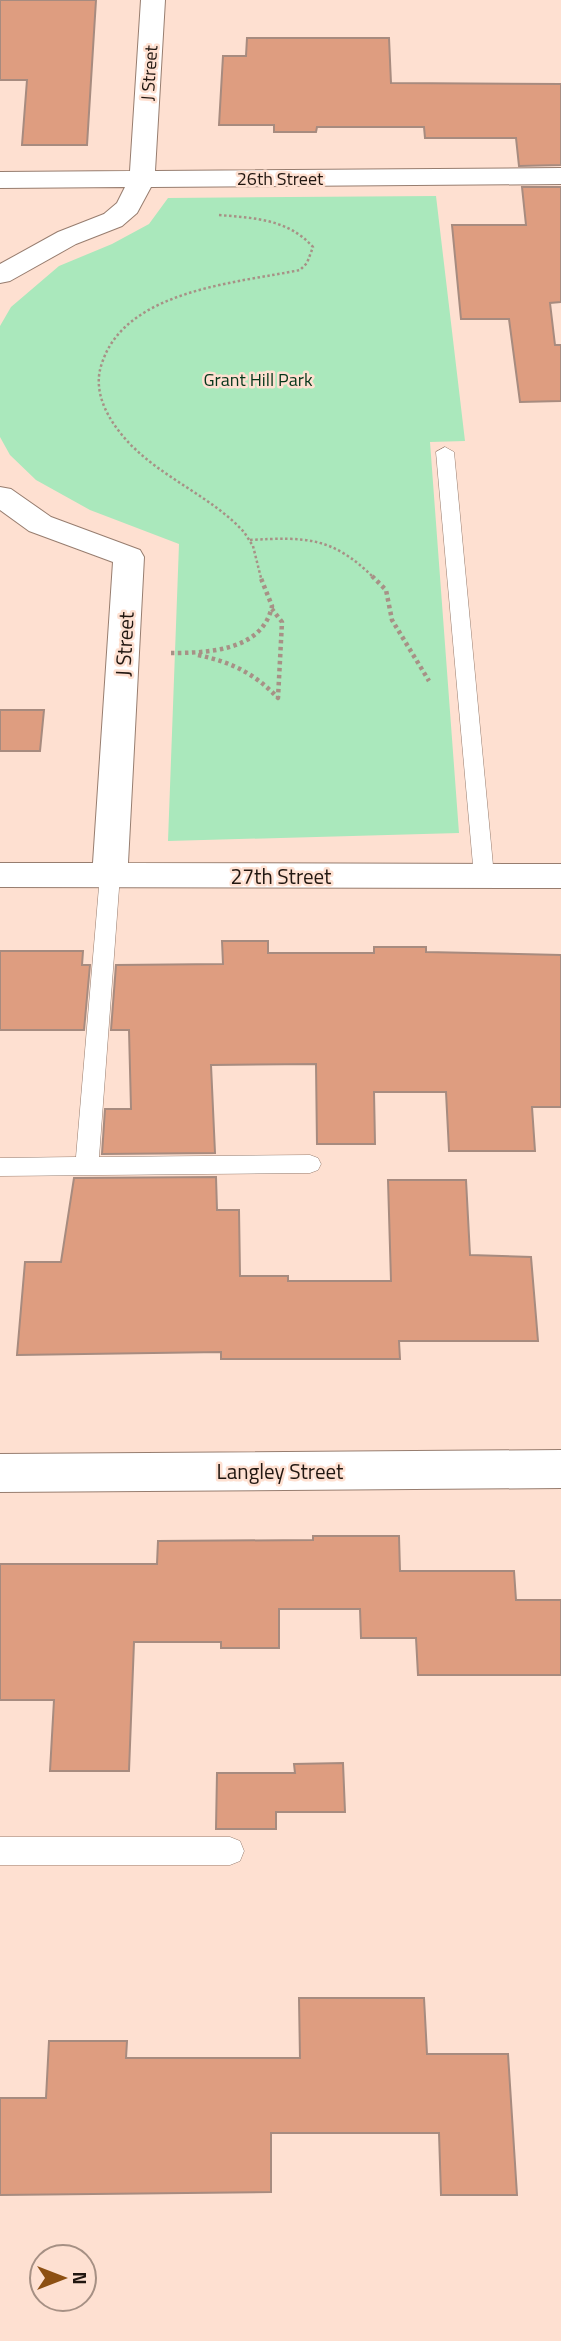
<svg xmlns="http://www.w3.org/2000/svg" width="561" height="2341" viewBox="0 0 561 2341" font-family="'Titillium Web',sans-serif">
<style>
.green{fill:#aae8bc}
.building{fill:#de9d80;stroke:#a78b7f;stroke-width:2}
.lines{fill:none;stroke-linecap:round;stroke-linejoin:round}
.service-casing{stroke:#977d6f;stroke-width:1}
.minor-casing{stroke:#977d6f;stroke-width:2}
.path-far1{stroke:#a79186;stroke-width:2.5;stroke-dasharray:2.5 2.5;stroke-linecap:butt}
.path{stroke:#a79186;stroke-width:4.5;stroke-dasharray:3.5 3.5;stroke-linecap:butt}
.service{fill:#fff;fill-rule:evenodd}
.minor{fill:#fff;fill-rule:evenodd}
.labels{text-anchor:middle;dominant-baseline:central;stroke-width:5;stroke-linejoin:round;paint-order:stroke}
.far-street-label{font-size:18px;fill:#211711;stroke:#fee0d1}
.far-park-label{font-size:18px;fill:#05361a;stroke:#fee0d1}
.street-label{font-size:21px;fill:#211711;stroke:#fee0d1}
</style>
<rect width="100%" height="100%" fill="#fee0d1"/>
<path class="green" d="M436,196L465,441L430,442L459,833L168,841L179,544L90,510L36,480L10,455L0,437V326L11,307L59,266L112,244L149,224L168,198Z"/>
<g class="building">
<path d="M0,0H96L87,145H22L27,80H0Z"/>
<path d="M247,38H389L391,83L561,84V165L519,166L516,138H425L424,127H317L316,132H274V125H219L223,56H246Z"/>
<path d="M522,187H561V302L550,303L555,345H561V401L520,402L509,319H461L452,225H526Z"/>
<path d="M0,710H44L40,751H0Z"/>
<path d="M222,941H268V953H374V947H426V952L561,955V1107H532L535,1151H449L446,1092H374L375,1144H317L316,1064L211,1065L215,1153L102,1154L105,1109H131L129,1030H111L116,965L223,964Z"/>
<path d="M0,951H83L82,965H90L84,1030H0Z"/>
<path d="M216,1177L217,1210H239L240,1276H288V1281H391L388,1180H466L470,1255L531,1257L538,1341H399L400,1359H221V1352L17,1355L25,1262H61L74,1178Z"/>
<path d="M313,1536H399L400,1571H514L516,1600H561V1675H418L416,1638H361L360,1609H279V1648H221V1642H134L129,1771H50L54,1700H0V1564H157L158,1541L313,1540Z"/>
<path d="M343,1763L345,1812H276V1829H216L217,1773H295L294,1764Z"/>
<path d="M299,1998H424L427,2054H508L517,2195H441L439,2133H271V2192L0,2195V2098H46L49,2041H127L126,2058H300Z"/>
</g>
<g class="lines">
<defs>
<g id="service">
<path d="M445,447L454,452L494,876L491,881L484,883L477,881L474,876L436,452Z"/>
<path d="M110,868L117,870L120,875L99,1157L310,1155L318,1158L321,1164L318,1170L310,1173L0,1176V1158L76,1157L100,875L103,870Z"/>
<path d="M0,1837H230L240,1841L244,1851L240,1861L230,1865H0Z"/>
</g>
<g id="minor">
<path d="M141,0H165L155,171L561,168V184L151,187L137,213L122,226L76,244L10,281L0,283V264L58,232L104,214L117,203L125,187L0,188V172L130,171Z"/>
<path d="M0,487L11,489L51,517L140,550L144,557L128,863L561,864V888L0,887V863H93L113,562L29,531L0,510Z"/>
<path d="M561,1450V1488L0,1492V1454Z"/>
</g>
</defs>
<use href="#service" class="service-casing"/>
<use href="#minor" class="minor-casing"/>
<g class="path-far1">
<path d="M219,215C254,218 288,219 313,247L307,263L300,270C236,283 126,290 102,363C91,393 110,423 130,444C164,479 212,497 244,532L253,546L261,578"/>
<path d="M250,540C305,537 332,536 374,578"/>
</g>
<g class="path">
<path d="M372,576L386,590L392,620L429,681"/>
<path d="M171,653C207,653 263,651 272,606L260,576"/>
<path d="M198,655C231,662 254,673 278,698L282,622L272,609"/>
</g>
<use href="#service" class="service"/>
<use href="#minor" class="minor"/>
</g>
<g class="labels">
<g class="far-street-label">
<text transform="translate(149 73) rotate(-86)">J Street</text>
<text x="280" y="178">26th Street</text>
</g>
<g class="far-park-label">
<text x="258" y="379">Grant Hill Park</text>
</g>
<g class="street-label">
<text transform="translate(124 644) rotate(-87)">J Street</text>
<text x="281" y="876">27th Street</text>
<text x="280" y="1471">Langley Street</text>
</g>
</g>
<g transform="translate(63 2278) rotate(90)"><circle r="33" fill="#fee0d1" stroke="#a69084" stroke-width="2"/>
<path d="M0-5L12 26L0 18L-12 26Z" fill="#8d5013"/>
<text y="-10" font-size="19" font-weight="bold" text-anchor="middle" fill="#211711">N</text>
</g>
</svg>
